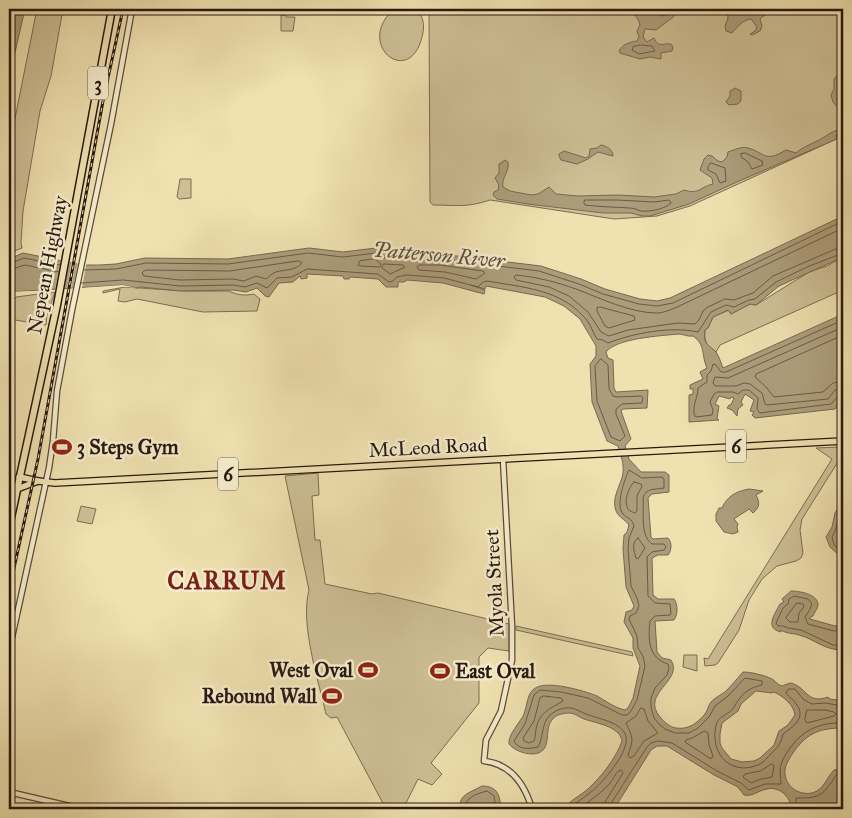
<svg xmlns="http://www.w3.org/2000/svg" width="852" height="818" viewBox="0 0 852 818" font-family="'IM FELL Great Primer',serif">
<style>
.green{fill:#cebf95;stroke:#7c6c53}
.water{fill:#ac9d7a;stroke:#786850;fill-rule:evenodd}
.pier{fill:#f0e1b0}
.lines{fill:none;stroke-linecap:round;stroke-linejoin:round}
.shore{stroke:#6a5a46;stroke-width:1}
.tertiary-casing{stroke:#5b4a39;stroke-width:7}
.primary-casing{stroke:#291811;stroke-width:8}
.trunk-casing{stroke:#291811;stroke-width:9}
.tertiary{stroke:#f5eccc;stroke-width:4.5}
.primary{stroke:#f0e1b0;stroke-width:5.5}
.trunk{stroke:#f0e1b0;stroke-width:6}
.rail-casing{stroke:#291811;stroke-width:3}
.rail{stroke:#f5eccc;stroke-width:1;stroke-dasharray:4;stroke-linecap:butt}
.labels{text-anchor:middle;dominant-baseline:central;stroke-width:5;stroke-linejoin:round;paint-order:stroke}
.shield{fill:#f5eccc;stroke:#665849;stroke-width:1}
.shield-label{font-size:19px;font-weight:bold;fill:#291811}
.street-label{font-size:20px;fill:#291811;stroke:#f5eccc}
.poi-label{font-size:20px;font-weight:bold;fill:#291811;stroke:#f5eccc;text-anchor:start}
.water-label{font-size:21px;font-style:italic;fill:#5d4d3b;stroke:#f5eccc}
.district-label{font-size:25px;font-weight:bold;letter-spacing:1px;fill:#7a1f14;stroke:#f5eccc}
</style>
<rect width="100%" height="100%" fill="#f0e1b0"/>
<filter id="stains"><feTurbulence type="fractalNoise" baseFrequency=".004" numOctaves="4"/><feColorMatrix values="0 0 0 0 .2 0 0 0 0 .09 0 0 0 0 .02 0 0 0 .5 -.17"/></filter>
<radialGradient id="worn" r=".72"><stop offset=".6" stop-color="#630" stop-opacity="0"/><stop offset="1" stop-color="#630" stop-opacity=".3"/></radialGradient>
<g class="green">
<path d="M37,9H63L51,76L40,111L23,211L21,243L22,248L9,253V148Z"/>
<path d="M394,9H416C424,17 425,26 422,37C409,89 354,44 394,9Z"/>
<path d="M429,9H843V136L690,206L657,216L614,219L490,200C466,208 456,205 433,205L430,202Z"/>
<path d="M281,15H286V17H295L293,31H281Z"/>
<path d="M180,179H191V198L179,199L177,197Z"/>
<path d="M843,257V290L720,345L716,352C707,346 704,342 705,330L708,328L713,317L729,310L731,314L750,304L756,305L809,272L827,266Z"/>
<path d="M125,287L184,291H229C237,295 245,296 254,294L260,299L257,311L203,312L137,299L125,302L118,301L120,289L103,293V291Z"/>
<path d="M55,292L47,315L46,325L9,319V308L16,297Z"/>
<path d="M839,447L841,457L802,519L800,530L803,553L801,558L796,561L777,566L762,579L749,600L739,630L718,663L715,665L705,666L704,658L708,659L832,459L816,448Z"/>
<path d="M318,473L319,495L312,496L315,540H320L325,584L372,594L378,593L509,624V651L488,648L479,657V703L431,763L442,774L432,785L418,779L406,803L418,809H386L337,717L331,718L326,714C318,679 300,624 309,590L285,476Z"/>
<path d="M81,506L96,509L92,524L77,521Z"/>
<path d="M516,626L632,652L633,656L516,630Z"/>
<path d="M684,655H697V671L683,667Z"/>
</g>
<g class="water">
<path d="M9,9H25L13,61L9,85Z"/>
<path d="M625,9H658V14L662,16L672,13L674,16L672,18L656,30L645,29L643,37L647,42L654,38C658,48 663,43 671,44L673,47L672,51L661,53V59L650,57L640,59L620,53L619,51C623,44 630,42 637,41L639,37L637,31L640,25C638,15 632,14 625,9Z"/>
<path d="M727,9H738L751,15L757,9H768C769,16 763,15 760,19L762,26L760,31L752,35L750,34L755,31L757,27L751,19C743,20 737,27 732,33L726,31L725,26L728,18Z"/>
<path d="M843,58V111L842,112L833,102L831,95L834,89V79L842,70Z"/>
<path d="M735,88L741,91V101L738,104L729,105L726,102L730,96V91Z"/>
<path d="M843,129V134L836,135L837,139L739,181L689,204L650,216H642L631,213H603L528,204L497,199L493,195L494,192L498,190L499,185L495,178L499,173V164L505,160L508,162C510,171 501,178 503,187L510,191L531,195L538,194L549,187L556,194L578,196L618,195L654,197L676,194L684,190C700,195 699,187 713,184L712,178L700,170L704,159L708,155L712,156L718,161L722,162L727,157L728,152C734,150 742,146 748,148C766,153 764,163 786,150L796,153C803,147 809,145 817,141C828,136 830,131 843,129Z"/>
<path d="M601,145C607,146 613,150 613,156L598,152L588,159L577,164L561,160L559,156V154L564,151L586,158L589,156L590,149L597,148Z"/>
<path d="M843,216V257L779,286L756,305L750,304L731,314L728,310L713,317L708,328L705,330C703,345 707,343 716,352C719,356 721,363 723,368L843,314V397L835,409L755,418L752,415L754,412L750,411L754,400L745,394L741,402L743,405L738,409L737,416L732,410L727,408L729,405H731L734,398L731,397L730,399L719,396L715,404L719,406L717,419L719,420L689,422V395L693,394V389H690V385L703,379L700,372L707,368C701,355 706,345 693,336C688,337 683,334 678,334C660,336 617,338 606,352L608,358L613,360L614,388L616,392L648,390L647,408L623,409L621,411L631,439L625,446L629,459L641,472H665L669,475V492L652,494L648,498L651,537L653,539L668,538C672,542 672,550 668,555H658L652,558L653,595L658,599H674C678,604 678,615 674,620L655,621L657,652L662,658L671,660C684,681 640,693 660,717C664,722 670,727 676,728C689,730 697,723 705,714C708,710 708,705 712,701C716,697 721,695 725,692C731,686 737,679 743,672C751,672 764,675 772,679C777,682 777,685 782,686L790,683C807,686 806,705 828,697L830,699L843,701V728C818,728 805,734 791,756C788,761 784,767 785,774C786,789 804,798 817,791C825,786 828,776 834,770L843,769V799L839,804L837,809H792C790,797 780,786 767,789C759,790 753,797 744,795L738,787L714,775L667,746H657L651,750L614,809H564C570,800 580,796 588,789C602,776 616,758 622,741C620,726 595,723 584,719C579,717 574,713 569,713C566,713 561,714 558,715C543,723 551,738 544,749C536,759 515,752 509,744C508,734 520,723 524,714C527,706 527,694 534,689C545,679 585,691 597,696C606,701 615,708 625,710L628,708L633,698L640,666L633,648V638L624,622L626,612L632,610L634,606L626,587L623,549L624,535L627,532L629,525C625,519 619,518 616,511C611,497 621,486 623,473C624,463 621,456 618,446L607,441L592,402L590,364L596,356V346L580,319L564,306L545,297L486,286L485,289L471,285L485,290L484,294L443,283L407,280L404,282H398V287H386L378,279L350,277L349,279H344L343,276L307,274V278L301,279L300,276L293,282L279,283L269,297L265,296L257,288L246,292L233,290L180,291L141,287L137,288L123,285L9,292V259L23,253L82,265H99L116,264L145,258L228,259L309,248L343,252L376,248L383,249L385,253L440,254L541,266L581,279L605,289L640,299L657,301L670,298ZM756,691L772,693L774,692C783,696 794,705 795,715L788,725L779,731L774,745L760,758L754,761L742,762L731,759L722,748L720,743V734L722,723L738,711L741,704Z"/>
<path d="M749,489L763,491L756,495C760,503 760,507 753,513L749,509L734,519L738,524L737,527L738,532L733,534L724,532L716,521V514L719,508H722C727,496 737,491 749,489Z"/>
<path d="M843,500V559L839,557V555L830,547L826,537L832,527L835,513Z"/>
<path d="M791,591C799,591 818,594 818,605C818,608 814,613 813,616L809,618L810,619L835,626L843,624V650C823,650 817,640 799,635C793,633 787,634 781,630V632C764,628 775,614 780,604L784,602L782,599Z"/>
<path d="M482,786C498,786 500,796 501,809H460C458,794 472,792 482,786Z"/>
</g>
<path class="pier" d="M61,258L70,260L64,289H67L72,260L76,261L71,289L73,288L78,262H88L86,265L82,288L123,285L137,288L119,286L105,289L9,294V292L55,290Z"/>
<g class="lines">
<g class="shore">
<path d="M641,45L652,46L655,51L639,54L632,50L633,47Z"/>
<path d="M745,153L762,161L763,165L752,169L748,162L741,157V154Z"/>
<path d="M711,163L725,168L726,181L720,183L716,174L708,170V167Z"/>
<path d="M585,200H617L654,202L669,200L671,203C665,209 650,212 641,211C637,210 634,208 630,208C615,207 600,207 585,205L584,203Z"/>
<path d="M843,228L675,308C670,310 663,313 657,313C630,313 600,298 576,289C556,282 537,277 516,275L514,277L516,280L549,287L569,296L588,312L601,332L609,336L628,330L678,323L695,324L699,320L703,311L708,307L725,299L734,300L753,293L773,276L838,248L843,247"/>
<path d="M375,259L381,264L380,267L361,266L358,265L360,261Z"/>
<path d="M299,261L302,263C296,271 285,269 276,272C272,273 269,277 266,279L256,276L244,281L233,279L180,280L144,276L142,273L144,271L147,270L229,271Z"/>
<path d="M9,264L24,258L60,265"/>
<path d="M384,264L403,265L405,267L390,274L382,268Z"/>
<path d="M420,265H440L483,271L485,273L476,279L445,272L419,270L417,267Z"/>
<path d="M9,270L25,265L59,272"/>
<path d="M84,270L116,269L146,263L228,264L308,253L343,257L376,253L385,258L440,259L539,271L579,284L603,294L639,304L657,306L673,303L843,221"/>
<path d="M81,283L123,280L180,286L233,285L245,287L257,283L267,288L277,278L292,277L307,269L378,274L389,282L393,281L397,277L407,275L444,278L478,287L483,282L487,281C521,287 559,289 583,316C590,322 592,331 597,339L603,340L608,343C634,333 671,326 698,332L711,312L726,305L734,307L749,300L755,299L776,282L807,267L843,253"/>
<path d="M600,307L634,316L635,320L609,328L605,326L597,311V308Z"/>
<path d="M843,320L726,372H721L716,365L713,364L711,371L707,375V382L698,388C698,398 693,402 694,414L696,417L712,415L713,410L710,402L714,394L717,392H733L738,394L743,390H749L758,398L757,409L760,413L831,404L838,396L843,395"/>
<path d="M843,327L728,378L715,377L713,383L715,386H736L744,383L750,384L762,393L765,404L767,405L828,399L835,390L843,389"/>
<path d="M843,335L756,374L755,377L766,387L774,397L823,392L833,383L843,381"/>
<path d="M601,359L608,365L609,389L613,396L617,397L641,396L643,398L642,403L622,404L616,409V414L625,436L620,441L611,437L597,401L595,366Z"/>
<path d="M634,482L641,484L642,486L637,496V511L635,513C634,513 628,510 628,509C623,501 629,487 634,482Z"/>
<path d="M843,510C838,519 837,529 832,537L834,545L843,553"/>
<path d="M638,538L645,548L638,559L636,558C634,551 631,543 638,538Z"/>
<path d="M797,603L803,604L804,607L799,613L798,622H790L786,618Z"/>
<path d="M843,630L834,631L808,624L805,617L809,611L812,604L808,599L794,596L789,599L788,604L783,608L776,623L778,626H783L788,628L801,630L833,645H843"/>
<path d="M544,696L561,698L563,701C552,708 541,711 537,725C535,731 536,736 534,741L529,743L524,741L523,738L534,721L540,698Z"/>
<path d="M641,708L644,709L648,721L658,733L644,741L634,756L630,758L628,755C634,738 633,738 626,723L636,716Z"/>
<path d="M807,710H825L834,712L836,714L834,716L807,723L805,720Z"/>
<path d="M705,731L708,733L709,745L713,756L711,759L685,742L686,740L692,738Z"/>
<path d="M772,764L774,766L772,777L761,779L751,783L743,777L745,774L760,771Z"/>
<path d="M465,809C465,797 476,794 487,791L494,796L496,809"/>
<path d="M570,809C576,802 584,798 591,792C603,782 623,759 626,743C630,723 598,719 586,714C581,712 576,709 572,708C564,707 556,710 550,715C541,724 544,736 538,747C530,749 518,750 514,741L525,724L534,695L540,690L561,692L588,698L622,715H627L631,711L637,700L645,666L643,656L638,648L637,636L629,619L630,616L636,613L639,606L637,598L631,586L628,549L629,538L634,526C632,518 628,519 623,514C615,505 625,479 629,470L642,478L662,477L664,479V488C655,490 646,487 643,498C644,511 640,536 652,544H664L666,547L664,550L652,552L647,557L648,596L655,603L670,604L671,613L670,615L655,616L650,621C648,639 648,658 668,664L669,668L667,675L655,688L651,698V707L654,718L660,725L665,729L675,733H689L698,728L709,717L715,706L728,696L745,678L762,681V685C747,688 741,695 734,707C731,713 720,716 717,722C708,750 728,777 758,765C764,763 767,757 772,753C779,746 781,743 783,734C793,727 806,718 797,705C794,700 789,697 786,693L788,689H795L804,700L812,704L825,703L843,706"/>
<path d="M579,809C590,800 602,793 611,782C615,777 615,772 621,770L623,773L605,802L603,809"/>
<path d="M610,809V805L647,747L651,743L658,741L672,743L717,771L741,783L749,790L765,784H781C781,778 779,772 781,765C782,760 785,756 788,751C801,731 819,722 843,723"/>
<path d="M796,809V798C808,798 819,799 827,788C831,784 833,779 837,774L843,773"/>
</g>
<defs>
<g id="tertiary">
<path d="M503,459L512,626V660L501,711L486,740L484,761C511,764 525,785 532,809"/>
<path d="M9,651L49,468L53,441L57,391L72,310L111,124L132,9"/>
<path d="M9,792L82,809"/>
</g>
<g id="primary">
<path d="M19,477L38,481L55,483L843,441"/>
<path d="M17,489L38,481"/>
</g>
<path id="trunk" d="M9,527L57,305L112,9"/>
</defs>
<use href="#tertiary" class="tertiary-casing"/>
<use href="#primary" class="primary-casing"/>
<use href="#trunk" class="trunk-casing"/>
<use href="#tertiary" class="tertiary"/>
<use href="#primary" class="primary"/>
<use href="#trunk" class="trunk"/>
<defs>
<path id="rail" d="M9,591L38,459L103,101L123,9"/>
</defs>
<use href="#rail" class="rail-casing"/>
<use href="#rail" class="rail"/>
</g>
<defs>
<symbol id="stadium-bare" viewBox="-9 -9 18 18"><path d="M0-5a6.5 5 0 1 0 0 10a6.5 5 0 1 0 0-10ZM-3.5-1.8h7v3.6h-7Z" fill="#8f2418" stroke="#f5eccc" stroke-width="2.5" paint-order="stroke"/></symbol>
</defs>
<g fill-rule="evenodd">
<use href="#stadium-bare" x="48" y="433" width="28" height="28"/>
<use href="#stadium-bare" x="354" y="656" width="28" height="28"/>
<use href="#stadium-bare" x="426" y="657" width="28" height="28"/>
<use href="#stadium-bare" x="318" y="682" width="28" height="28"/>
</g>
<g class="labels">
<g class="shield">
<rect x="88" y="66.5" width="20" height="33" rx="4"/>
<rect x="726" y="429.5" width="20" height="33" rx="4"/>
<rect x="218" y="457.5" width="20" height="33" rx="4"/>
</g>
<g class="shield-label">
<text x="98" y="83">3</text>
<text x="736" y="446">6</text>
<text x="228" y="474">6</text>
</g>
<g class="street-label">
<text transform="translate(47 265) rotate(-79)">Nepean Highway</text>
<text transform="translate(428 447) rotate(-3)">McLeod Road</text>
<text transform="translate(494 583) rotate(-93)">Myola Street</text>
</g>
<g class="poi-label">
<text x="77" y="447">3 Steps Gym</text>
<text x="353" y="670" text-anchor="end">West Oval</text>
<text x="455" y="671">East Oval</text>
<text x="317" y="696" text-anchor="end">Rebound Wall</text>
</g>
<g class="water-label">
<text transform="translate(439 255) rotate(5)">Patterson River</text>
</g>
<g class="district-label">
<text x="227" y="580">CARRUM</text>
</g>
</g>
<rect width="852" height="818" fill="none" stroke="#f0e1b0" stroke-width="30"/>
<rect x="10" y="10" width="832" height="798" fill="none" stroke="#291811" stroke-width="2.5"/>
<rect x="15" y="15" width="822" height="788" fill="none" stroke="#291811"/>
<rect width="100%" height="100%" filter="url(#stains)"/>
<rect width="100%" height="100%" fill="url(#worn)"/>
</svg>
